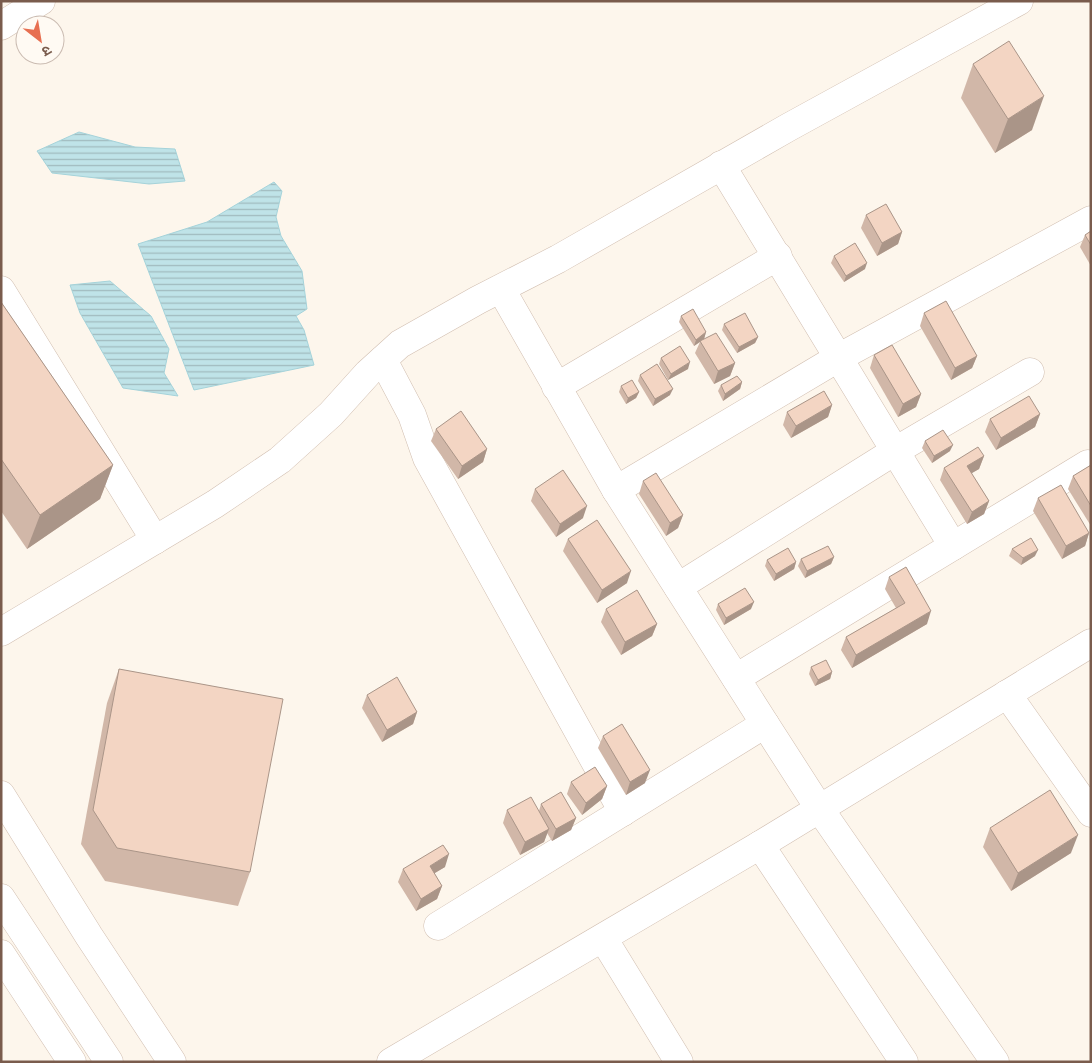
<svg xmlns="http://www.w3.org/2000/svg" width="1092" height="1063" viewBox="0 0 1092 1063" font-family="Rubik,'Noto Sans Devanagari',sans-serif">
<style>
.water{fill:url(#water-rules);stroke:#a5d3da}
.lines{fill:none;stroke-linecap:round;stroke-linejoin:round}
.minor-casing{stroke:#d1beb0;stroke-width:29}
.minor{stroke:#fff;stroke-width:28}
.wall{fill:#d1b7a8}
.shaded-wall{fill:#aa9588}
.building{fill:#f3d5c3;stroke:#aa9588}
</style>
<defs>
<pattern id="water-rules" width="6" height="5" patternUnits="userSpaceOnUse" patternTransform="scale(1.25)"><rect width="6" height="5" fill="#bfe3e8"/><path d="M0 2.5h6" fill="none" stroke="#a0bbbe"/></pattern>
</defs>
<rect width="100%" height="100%" fill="#fdf6ec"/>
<g class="water">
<path d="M79,132L135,147L175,149L185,181L149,184L52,173L37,151Z"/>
<path d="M274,182L282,191L276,217L281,236L302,271L307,309L296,316L304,330L314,365L194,390L138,244L207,222Z"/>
<path d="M110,281L151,316L169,349L164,373L178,396L123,388L80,313L70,285Z"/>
</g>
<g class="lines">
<defs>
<g id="minor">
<path d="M1,26L41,1"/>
<path d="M721,165L953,546"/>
<path d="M501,289L616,490L765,724L819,808L995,1062"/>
<path d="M1,290L155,540"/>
<path d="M383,360L412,415L427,458L623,812"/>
<path d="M556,387L778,256"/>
<path d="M616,490L838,358L1091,220"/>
<path d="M678,587L895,451L1030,372"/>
<path d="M1,632L215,504L280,460L331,414L368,373L400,344L478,300L558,259L789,127L1019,1"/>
<path d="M736,678L1088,464"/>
<path d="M1007,694L1091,813"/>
<path d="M1,795L89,936L172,1062"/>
<path d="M760,845L904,1062"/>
<path d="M1,898L109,1062"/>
<path d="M438,926L765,724"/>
<path d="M603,938L679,1062"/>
<path d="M1,954L72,1062"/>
<path d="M391,1062L760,845L1091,643"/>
</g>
</defs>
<use href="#minor" class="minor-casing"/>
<use href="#minor" class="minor"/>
</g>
<g class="wall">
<path d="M973,64L1032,130L995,153L961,98Z"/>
<path d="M866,215L902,232L898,244L877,256L861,228Z"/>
<path d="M1091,231V266L1080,247L1085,235Z"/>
<path d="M834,256L865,269L844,282L831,263Z"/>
<path d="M1,302L113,465L100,499L27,549L1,511Z"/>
<path d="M924,313L977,356L972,368L951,380L920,326Z"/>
<path d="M681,316L706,332L704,339L735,363L730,376L714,384L695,353L700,342L694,346L679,322Z"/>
<path d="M724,324L758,337L755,343L737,353L722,330Z"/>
<path d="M874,355L921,394L916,407L898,417L870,368Z"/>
<path d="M661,358L688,369L668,380L659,364Z"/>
<path d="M640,375L670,395L653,406L638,381Z"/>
<path d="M742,382L740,389L723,401L718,391L721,385Z"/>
<path d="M621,386L639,392L636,398L626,404L619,392Z"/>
<path d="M832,405L828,417L791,438L783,425L787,412Z"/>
<path d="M1040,414L1035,427L996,450L985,432L990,419Z"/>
<path d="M436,429L487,449L483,462L458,479L431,441Z"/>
<path d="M925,441L950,451L932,463L922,448Z"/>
<path d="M984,456L979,469L971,473L989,501L984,514L967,524L940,480L944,468Z"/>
<path d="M1091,465V526L1068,489L1073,476Z"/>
<path d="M643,481L683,515L678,528L666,536L639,494Z"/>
<path d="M535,489L583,518L556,537L531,501Z"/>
<path d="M1038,498L1089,533L1085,546L1062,559L1033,511Z"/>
<path d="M568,539L627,583L597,603L563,551Z"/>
<path d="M1012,549L1035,556L1021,565L1009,556Z"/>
<path d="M834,557L831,564L805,578L798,566L801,559Z"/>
<path d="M767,560L796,562L794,569L774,581L765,566Z"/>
<path d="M889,577L927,624L852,668L841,650L846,637L896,608L885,589Z"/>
<path d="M718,604L751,609L724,625L716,610Z"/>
<path d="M606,609L657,624L652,636L621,655L601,622Z"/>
<path d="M811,667L832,672L830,679L815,686L809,674Z"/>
<path d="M119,669L250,872L238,906L105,881L81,844L107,703Z"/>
<path d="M367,695L417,712L413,724L382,742L362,708Z"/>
<path d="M603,736L645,783L626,795L598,748Z"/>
<path d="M571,782L607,786L602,799L582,815L567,794Z"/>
<path d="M541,804L576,818L571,830L552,841L547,833L544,842L520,855L503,823L507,810L539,811Z"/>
<path d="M990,828L1071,853L1011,891L983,847Z"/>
<path d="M445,867L434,873L442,886L437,899L416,911L398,882L403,869Z"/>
</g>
<g class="shaded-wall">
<path d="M1044,96L1032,130L995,153L1008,119Z"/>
<path d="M902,232L898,244L877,256L882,243Z"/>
<path d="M867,263L865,269L844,282L846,276Z"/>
<path d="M706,332L704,339L694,346L696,340Z"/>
<path d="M758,337L755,343L737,353L739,347Z"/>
<path d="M977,356L972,368L951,380L955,368Z"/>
<path d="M690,362L688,369L668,380L671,374Z"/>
<path d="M735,363L730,376L714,384L718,371Z"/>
<path d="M742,382L740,389L723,401L725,394Z"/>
<path d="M673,389L670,395L653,406L655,399Z"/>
<path d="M639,392L636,398L626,404L628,398Z"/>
<path d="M921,394L916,407L898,417L903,404Z"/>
<path d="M832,405L828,417L791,438L796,426Z"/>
<path d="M1040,414L1035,427L996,450L1001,438Z"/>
<path d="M953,445L950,451L932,463L934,456Z"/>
<path d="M487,449L483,462L458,479L462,466Z"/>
<path d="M984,456L979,469L962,479L967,466Z"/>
<path d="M113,465L100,499L27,549L40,515Z"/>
<path d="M989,501L984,514L967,524L972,512Z"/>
<path d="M587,506L583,518L556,537L560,524Z"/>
<path d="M683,515L678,528L666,536L670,523Z"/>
<path d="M1089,533L1085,546L1062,559L1066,546Z"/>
<path d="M1038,550L1035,556L1021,565L1023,558Z"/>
<path d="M834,557L831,564L805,578L807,571Z"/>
<path d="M796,562L794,569L774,581L776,574Z"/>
<path d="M631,571L627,583L597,603L602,590Z"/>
<path d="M754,602L751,609L724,625L726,618Z"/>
<path d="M931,611L927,624L852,668L856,655Z"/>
<path d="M657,624L652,636L621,655L625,642Z"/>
<path d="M832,672L830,679L815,686L818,680Z"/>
<path d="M417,712L413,724L382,742L387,730Z"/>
<path d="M650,770L645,783L626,795L630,782Z"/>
<path d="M607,786L602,799L582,815L586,803Z"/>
<path d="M576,818L571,830L552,841L556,829Z"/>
<path d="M549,829L544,842L520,855L525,842Z"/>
<path d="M1078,835L1071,853L1011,891L1018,873Z"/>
<path d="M449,854L445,867L425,879L430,866Z"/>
<path d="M442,886L437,899L416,911L421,899Z"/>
</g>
<g class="building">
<path d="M1009,41L1044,96L1008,119L973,64Z"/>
<path d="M886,204L902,232L882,243L866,215Z"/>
<path d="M1091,231V245L1085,235Z"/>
<path d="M855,243L867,263L846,276L834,256Z"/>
<path d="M946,301L977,356L955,368L924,313Z"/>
<path d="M1,302L113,465L40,515L1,459Z"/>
<path d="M693,309L706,332L696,340L681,316Z"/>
<path d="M745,313L758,337L739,347L724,324Z"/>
<path d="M716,333L735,363L718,371L700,341Z"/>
<path d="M892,345L921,394L903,404L874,355Z"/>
<path d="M680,346L690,362L671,374L661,358Z"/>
<path d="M657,364L673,389L655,399L640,375Z"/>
<path d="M737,376L742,382L725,394L721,385Z"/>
<path d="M632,380L639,392L628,398L621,386Z"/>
<path d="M824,391L832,405L796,426L787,412Z"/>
<path d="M1029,396L1040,414L1001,438L990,419Z"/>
<path d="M461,411L487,449L462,466L436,429Z"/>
<path d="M943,430L953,445L934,456L925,441Z"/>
<path d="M978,447L984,456L967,466L989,501L972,512L944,468Z"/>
<path d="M1091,465V506L1073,476Z"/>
<path d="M563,470L587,506L560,524L535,489Z"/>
<path d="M656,473L683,515L670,523L643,481Z"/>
<path d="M1061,485L1089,533L1066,546L1038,498Z"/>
<path d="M597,520L631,571L602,590L568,539Z"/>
<path d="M1031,538L1038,550L1023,558L1012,549Z"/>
<path d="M828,546L834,557L807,571L801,559Z"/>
<path d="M788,548L796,562L776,574L767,560Z"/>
<path d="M906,567L931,611L856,655L846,637L905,603L889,577Z"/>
<path d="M745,588L754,602L726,618L718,604Z"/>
<path d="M637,590L657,624L625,642L606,609Z"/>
<path d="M826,660L832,672L818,680L811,667Z"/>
<path d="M119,669L283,699L250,872L117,848L93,810Z"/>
<path d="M397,677L417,712L387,730L367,695Z"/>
<path d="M622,724L650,770L630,782L603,736Z"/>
<path d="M595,767L607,786L586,803L571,782Z"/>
<path d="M1050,790L1078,835L1018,873L990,828Z"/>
<path d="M561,792L576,818L556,829L541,804Z"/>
<path d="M531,797L549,829L525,842L507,810Z"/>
<path d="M443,845L449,854L430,866L442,886L421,899L403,869Z"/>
</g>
<rect width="1092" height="1063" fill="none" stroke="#7a5c4d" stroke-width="5"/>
<g transform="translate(40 40) rotate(149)"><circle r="24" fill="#fffaf3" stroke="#cabbb1"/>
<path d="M0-4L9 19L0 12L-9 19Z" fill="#e76f51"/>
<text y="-8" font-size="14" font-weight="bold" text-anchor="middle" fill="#7a5c4d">उ</text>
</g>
</svg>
